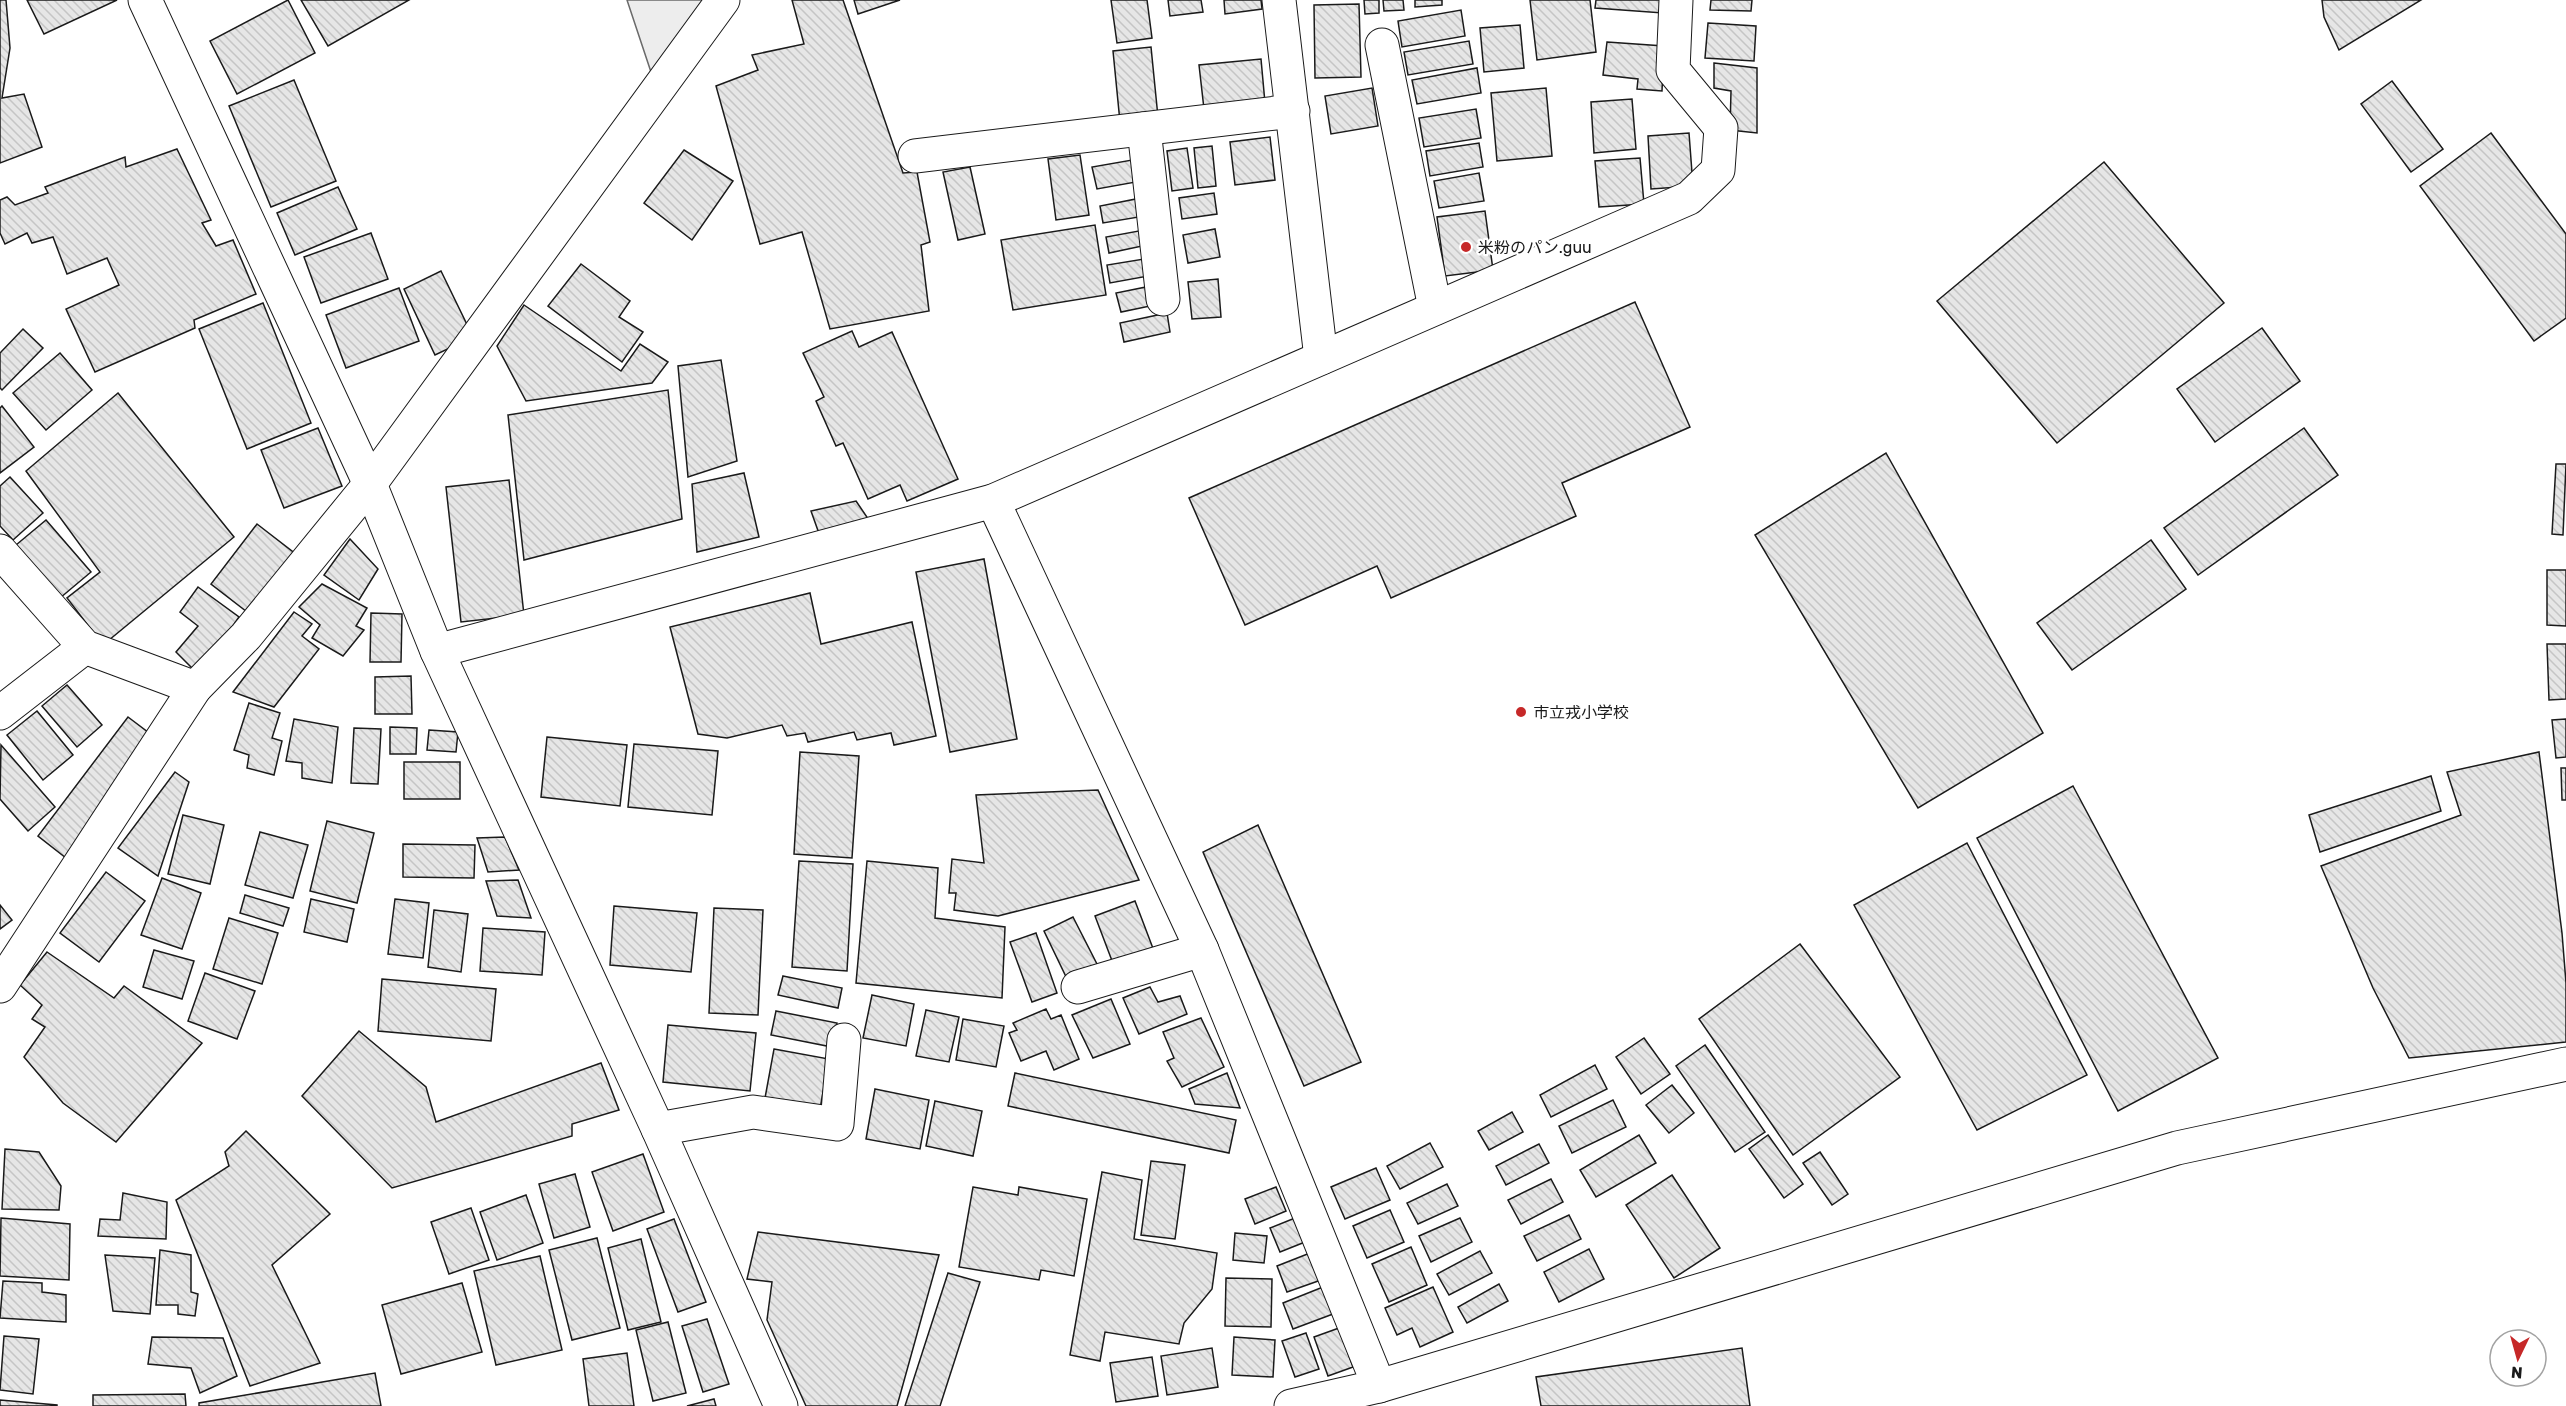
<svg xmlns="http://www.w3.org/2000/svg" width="2566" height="1406" viewBox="0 0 2566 1406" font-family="Rubik,'Noto Sans JP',sans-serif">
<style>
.parking{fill:#ededed;stroke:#6a6a6a;stroke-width:1.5}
.building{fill:url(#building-back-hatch);stroke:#1a1a1a;stroke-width:1.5}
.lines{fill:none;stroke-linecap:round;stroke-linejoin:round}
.street-casing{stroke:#1a1a1a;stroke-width:35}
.street{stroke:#fff;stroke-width:33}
.poi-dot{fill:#c62828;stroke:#fff;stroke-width:2}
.labels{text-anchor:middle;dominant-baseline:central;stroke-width:4.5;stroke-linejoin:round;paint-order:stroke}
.poi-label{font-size:16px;fill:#1a1a1a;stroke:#fff;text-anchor:start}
</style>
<defs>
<pattern id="building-back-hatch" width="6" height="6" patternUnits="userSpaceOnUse" patternTransform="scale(1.5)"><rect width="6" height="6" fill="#e6e6e6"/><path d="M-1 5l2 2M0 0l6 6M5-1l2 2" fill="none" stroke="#c5c5c5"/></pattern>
</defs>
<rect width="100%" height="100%" fill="#fff"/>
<path class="parking" d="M627,0H707L653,78Z"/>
<g class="building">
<path d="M0,0H6L10,48L2,98L24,94L42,147L0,163Z"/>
<path d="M27,0H117L44,34Z"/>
<path d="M288,0L315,53L237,94L210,41Z"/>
<path d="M301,0H409L328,46Z"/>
<path d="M792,0H843L903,173L917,172L930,242L921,245L929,311L830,329L802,232L760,244L716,86L758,70L752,55L804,44Z"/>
<path d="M854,0H900L858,14Z"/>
<path d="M1111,0H1147L1152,38L1117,43Z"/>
<path d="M1168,0H1201L1203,12L1170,16Z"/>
<path d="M1224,0H1261L1262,9L1225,14Z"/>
<path d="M1364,0H1379V13L1365,14Z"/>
<path d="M1383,0H1403L1404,10L1384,11Z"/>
<path d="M1415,0H1442V5L1415,7Z"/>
<path d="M1530,0H1590L1596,52L1537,60Z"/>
<path d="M1596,0H1664L1663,13L1595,8Z"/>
<path d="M1711,0H1752L1751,11L1710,10Z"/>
<path d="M2322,0H2421L2339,50L2324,17Z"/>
<path d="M1359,4L1361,77L1315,78L1314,5Z"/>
<path d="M1461,10L1465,36L1402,47L1398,21Z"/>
<path d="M1708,23L1756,26L1754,61L1705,58Z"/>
<path d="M1520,25L1524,68L1484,72L1480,28Z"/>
<path d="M1469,41L1473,64L1408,75L1404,52Z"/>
<path d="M1607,42L1664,46L1662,91L1637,89L1638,79L1603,75Z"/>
<path d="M1151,47L1158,117L1120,122L1113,51Z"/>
<path d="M1261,59L1265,103L1204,109L1199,65Z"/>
<path d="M1714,63L1757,68V133L1730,130L1731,91L1714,88Z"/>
<path d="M1477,68L1481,93L1417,104L1412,80Z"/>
<path d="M294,80L336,181L271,207L229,106Z"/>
<path d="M2392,81L2443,149L2411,172L2361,104Z"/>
<path d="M1372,88L1378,126L1331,134L1325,96Z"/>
<path d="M1546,88L1552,156L1497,161L1491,93Z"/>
<path d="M1632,99L1636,149L1594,153L1591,102Z"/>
<path d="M1476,109L1481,138L1424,147L1419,118Z"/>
<path d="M1689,133L1693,186L1651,189L1648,136Z"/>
<path d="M2491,133L2566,234V318L2534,341L2420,186Z"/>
<path d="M1270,137L1275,180L1235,185L1230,142Z"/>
<path d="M1479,143L1483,167L1430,176L1426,151Z"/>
<path d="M1212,146L1216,186L1198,188L1194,148Z"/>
<path d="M1187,148L1193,188L1172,191L1167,151Z"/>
<path d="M177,149L211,220L202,223L216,246L233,240L256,294L194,320L195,328L95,372L66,309L119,285L107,258L67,274L53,237L32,243L27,233L5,244L0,233V200L7,197L15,205L48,193L45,187L125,157L126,167Z"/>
<path d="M684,150L733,181L692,240L644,203Z"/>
<path d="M1080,155L1089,215L1056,220L1048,159Z"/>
<path d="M1640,158L1644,204L1599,207L1595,161Z"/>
<path d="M1132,160L1136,182L1097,189L1092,167Z"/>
<path d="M2104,162L2224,303L2057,443L1937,301Z"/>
<path d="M970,167L985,234L958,240L943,172Z"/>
<path d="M1479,173L1484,201L1439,208L1434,181Z"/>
<path d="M338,187L357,229L295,255L277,213Z"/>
<path d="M1214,193L1217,214L1182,219L1179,198Z"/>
<path d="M1136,199L1139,217L1103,223L1100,206Z"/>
<path d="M1485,211L1493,270L1445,276L1437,217Z"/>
<path d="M1095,225L1106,295L1013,310L1001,240Z"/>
<path d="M1215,229L1220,257L1188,263L1183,235Z"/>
<path d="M1144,230L1147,245L1109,253L1106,237Z"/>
<path d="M371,233L388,279L321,303L304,257Z"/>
<path d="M1150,258L1154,275L1110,283L1107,265Z"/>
<path d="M581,264L630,301L619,317L643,332L622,362L548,306Z"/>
<path d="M441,271L473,337L435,355L404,289Z"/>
<path d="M1218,279L1221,317L1192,319L1188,282Z"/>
<path d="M1151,286L1155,305L1121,312L1116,293Z"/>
<path d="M399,288L419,341L346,368L326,315Z"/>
<path d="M1635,302L1690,427L1562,483L1576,516L1391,598L1377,566L1245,625L1189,498Z"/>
<path d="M263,303L311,423L247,449L199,329Z"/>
<path d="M524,305L621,371L640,344L668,362L652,383L526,401L497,346Z"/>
<path d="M1167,313L1170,332L1124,342L1120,323Z"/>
<path d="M2262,328L2300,381L2215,442L2177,389Z"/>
<path d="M23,329L43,348L2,390L0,388V353Z"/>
<path d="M852,331L859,347L892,332L958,479L907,501L900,485L868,499L843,443L836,446L816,401L824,397L803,353Z"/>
<path d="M60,353L92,390L46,430L13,393Z"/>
<path d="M721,360L737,461L688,477L678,366Z"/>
<path d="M668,390L682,519L524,560L508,415Z"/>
<path d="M118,393L234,537L103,645L67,598L100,572L26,471Z"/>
<path d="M2,406L34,447L0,473V408Z"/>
<path d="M318,428L342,486L284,508L261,450Z"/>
<path d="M2304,428L2338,475L2198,575L2164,528Z"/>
<path d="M1886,453L2043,733L1918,808L1755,535Z"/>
<path d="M2556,464H2566L2563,535L2552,534Z"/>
<path d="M744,473L759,537L697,552L692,484Z"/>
<path d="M10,477L43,513L13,540L0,526V486Z"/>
<path d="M509,480L524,615L461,622L446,487Z"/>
<path d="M856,501L873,526L821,539L811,511Z"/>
<path d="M46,520L91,572L60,598L16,545Z"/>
<path d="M257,524L297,555L251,615L211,584Z"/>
<path d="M350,539L378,569L359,600L324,575Z"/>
<path d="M2151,540L2186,589L2072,670L2037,623Z"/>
<path d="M984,559L1017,739L950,752L916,572Z"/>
<path d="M2547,570H2566V626L2547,625Z"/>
<path d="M322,584L367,608L356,626L364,630L343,656L312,638L320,625L299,607Z"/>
<path d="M198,587L239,617L199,675L176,652L198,626L180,612Z"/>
<path d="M810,593L821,644L912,622L936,736L894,745L891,733L857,740L854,732L808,742L805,733L787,736L782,725L727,738L698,734L670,627Z"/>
<path d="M294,612L312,624L302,636L319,649L274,707L233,692Z"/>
<path d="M371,613L402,614L401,662H370Z"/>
<path d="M2547,644H2566V699L2549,700Z"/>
<path d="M411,676L412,714H375V677Z"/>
<path d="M67,685L102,725L77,747L42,706Z"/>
<path d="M249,703L280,713L272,738L282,741L274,775L247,768L249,755L234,750Z"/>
<path d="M37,711L73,755L43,780L7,735Z"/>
<path d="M128,717L157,739L66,858L38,836Z"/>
<path d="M294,719L338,727L332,783L302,778V763L286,761Z"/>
<path d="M2566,719V757L2556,758L2552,720Z"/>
<path d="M390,727L417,728L416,754H390Z"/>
<path d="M354,728L381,729L378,784L351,783Z"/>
<path d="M429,730L458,732L456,752L427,750Z"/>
<path d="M547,737L627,745L620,806L541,797Z"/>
<path d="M634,744L718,751L712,815L628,807Z"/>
<path d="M1,745L55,807L28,831L0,799Z"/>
<path d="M800,752L859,756L852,858L794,854Z"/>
<path d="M2539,752L2562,933L2566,983V1042L2409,1058L2373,988L2321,866L2461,815L2447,772Z"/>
<rect x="404" y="762" width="56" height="37"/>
<path d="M2561,768H2566V800H2562Z"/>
<path d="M175,772L189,782L158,876L118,848Z"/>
<path d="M2431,776L2441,811L2320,852L2309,815Z"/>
<path d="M2073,786L2218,1058L2118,1111L1977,838Z"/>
<path d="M1098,790L1139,880L998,916L954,910L956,893H949L952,859L984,863L976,795Z"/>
<path d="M183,815L224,825L210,884L168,874Z"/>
<path d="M327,821L374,833L357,903L310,891Z"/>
<path d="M1258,825L1361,1062L1304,1086L1203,852Z"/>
<path d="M260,832L308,845L293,898L245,885Z"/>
<path d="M505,837L519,870L488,872L477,838Z"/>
<path d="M1967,843L2087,1075L1977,1130L1854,905Z"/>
<path d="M403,844L475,845L474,878L403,877Z"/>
<path d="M799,861L853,864L847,971L792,967Z"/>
<path d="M867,861L938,868L935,918L1005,927L1002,998L856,983Z"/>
<path d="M106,872L145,901L99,962L60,933Z"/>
<path d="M162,878L201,893L182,949L141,935Z"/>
<path d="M518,880L531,918L497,916L486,881Z"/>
<path d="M245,895L289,908L283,926L240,913Z"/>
<path d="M311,899L354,909L347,942L304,932Z"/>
<path d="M395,899L429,903L423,958L388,954Z"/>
<path d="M1135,901L1154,951L1114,966L1095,916Z"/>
<path d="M0,905L12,920L0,929Z"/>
<path d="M614,906L697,913L691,972L610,965Z"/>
<path d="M714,908L763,910L758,1015L709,1013Z"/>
<path d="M434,910L468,914L461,972L428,967Z"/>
<path d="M1073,917L1100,970L1070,985L1044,931Z"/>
<path d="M229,918L278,933L262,984L213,969Z"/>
<path d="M483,928L545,932L542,975L480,971Z"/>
<path d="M1036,933L1057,993L1032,1002L1010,942Z"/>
<path d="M1800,944L1900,1077L1793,1155L1699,1019Z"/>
<path d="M154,950L194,961L182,999L143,987Z"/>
<path d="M47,952L114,998L124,986L202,1043L116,1142L63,1103L24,1057L45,1027L32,1019L42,1005L20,985Z"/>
<path d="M205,973L255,991L237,1039L188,1021Z"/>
<path d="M783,976L842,988L838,1008L778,995Z"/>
<path d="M382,979L496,989L491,1041L378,1031Z"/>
<path d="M1150,987L1158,1002L1180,996L1187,1014L1139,1034L1123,998Z"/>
<path d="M872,995L914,1004L906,1046L863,1038Z"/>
<path d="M1111,999L1130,1044L1093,1058L1072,1015Z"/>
<path d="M1046,1009L1051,1019L1061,1015L1079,1059L1054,1070L1046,1051L1021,1061L1009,1033L1017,1030L1013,1023Z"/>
<path d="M926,1010L959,1017L949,1062L916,1056Z"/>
<path d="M776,1011L837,1023L832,1047L771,1035Z"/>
<path d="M1201,1018L1224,1067L1182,1087L1167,1061L1174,1058L1163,1032Z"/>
<path d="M963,1019L1004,1026L996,1067L956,1060Z"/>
<path d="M668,1025L756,1033L750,1091L663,1082Z"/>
<path d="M359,1031L426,1087L436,1122L601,1063L619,1110L572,1124V1136L392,1188L302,1096Z"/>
<path d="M1644,1038L1670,1074L1641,1094L1616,1057Z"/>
<path d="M1705,1045L1765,1132L1735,1152L1676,1066Z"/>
<path d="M774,1049L829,1059L820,1109L765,1098Z"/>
<path d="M1595,1065L1607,1089L1551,1117L1540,1095Z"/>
<path d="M1015,1073L1236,1120L1229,1153L1008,1106Z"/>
<path d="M1227,1073L1240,1108L1195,1104L1189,1089Z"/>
<path d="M1672,1085L1694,1113L1669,1133L1646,1105Z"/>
<path d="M875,1089L929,1100L920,1149L866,1139Z"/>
<path d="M1613,1100L1626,1127L1572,1153L1559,1126Z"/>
<path d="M935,1101L982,1111L973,1156L926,1146Z"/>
<path d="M1512,1112L1523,1132L1489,1150L1478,1131Z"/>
<path d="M246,1131L330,1214L272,1265L320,1363L250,1386L176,1200L229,1166L225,1152Z"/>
<path d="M1639,1135L1656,1163L1596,1197L1580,1170Z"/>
<path d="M1768,1135L1803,1184L1784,1198L1749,1149Z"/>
<path d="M1430,1143L1443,1167L1400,1189L1387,1166Z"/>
<path d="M1539,1144L1549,1163L1506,1185L1496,1166Z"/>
<path d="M5,1149L39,1152L61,1186L59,1210L2,1209Z"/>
<path d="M1820,1152L1848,1194L1832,1205L1803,1163Z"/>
<path d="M643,1154L664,1212L613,1231L592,1172Z"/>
<path d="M1151,1161L1185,1165L1175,1239L1141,1235Z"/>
<path d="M1376,1168L1390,1200L1345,1219L1331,1187Z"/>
<path d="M1102,1172L1142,1180L1134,1239L1217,1253L1212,1289L1184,1323L1179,1344L1105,1332L1100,1361L1070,1355Z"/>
<path d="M575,1174L590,1227L554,1238L539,1184Z"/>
<path d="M1672,1175L1720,1248L1674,1278L1626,1205Z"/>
<path d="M1551,1179L1563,1202L1521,1224L1508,1200Z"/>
<path d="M1447,1184L1458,1206L1418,1224L1407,1203Z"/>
<path d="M973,1187L1018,1195L1019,1187L1087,1199L1074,1276L1041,1270L1039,1280L959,1267Z"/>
<path d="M1276,1187L1286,1211L1255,1224L1245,1199Z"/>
<path d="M123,1193L167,1202L166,1239L98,1236L100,1219L120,1220Z"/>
<path d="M526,1195L543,1243L497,1260L480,1212Z"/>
<path d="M471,1208L489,1260L449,1274L431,1222Z"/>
<path d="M1390,1210L1404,1242L1367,1258L1353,1226Z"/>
<path d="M1569,1215L1581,1239L1537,1261L1524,1236Z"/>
<path d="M1,1218L70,1224L69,1280L0,1276Z"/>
<path d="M1295,1218L1305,1242L1280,1252L1270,1228Z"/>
<path d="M1460,1218L1472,1242L1431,1262L1419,1236Z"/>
<path d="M674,1219L706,1302L678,1312L647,1229Z"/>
<path d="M758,1232L939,1255L897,1406H806L767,1320L772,1282L747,1279Z"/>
<path d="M1235,1233L1267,1236L1264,1263L1233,1260Z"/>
<path d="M597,1238L620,1328L572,1340L549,1250Z"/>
<path d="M641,1239L661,1322L628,1330L608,1248Z"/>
<path d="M1411,1247L1427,1285L1389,1302L1372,1264Z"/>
<path d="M1589,1249L1604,1279L1559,1302L1544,1272Z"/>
<path d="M160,1250L191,1255V1292L198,1294L195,1316L178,1314V1305H156Z"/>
<path d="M1480,1251L1492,1273L1449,1295L1437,1274Z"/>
<path d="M1310,1253L1321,1280L1287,1292L1277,1266Z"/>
<path d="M105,1255L155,1258L150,1314L113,1311Z"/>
<path d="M540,1256L562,1350L496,1365L474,1271Z"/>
<path d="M948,1273L980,1282L940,1406H905Z"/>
<path d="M1226,1278L1272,1279L1271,1327L1225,1326Z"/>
<path d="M3,1281L42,1283V1292L66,1295V1322L0,1318Z"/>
<path d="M462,1283L482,1352L401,1374L382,1305Z"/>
<path d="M1499,1284L1508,1301L1467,1323L1458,1307Z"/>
<path d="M1323,1287L1333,1314L1293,1329L1283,1303Z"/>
<path d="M1433,1287L1453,1332L1420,1347L1412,1328L1397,1335L1385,1308Z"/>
<path d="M707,1319L729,1384L703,1392L682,1326Z"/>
<path d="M668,1322L686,1393L653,1401L636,1330Z"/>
<path d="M1339,1328L1353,1367L1328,1376L1314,1337Z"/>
<path d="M1306,1333L1319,1369L1295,1377L1282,1341Z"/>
<path d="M4,1336L39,1339L33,1394L0,1390Z"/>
<path d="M152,1337L223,1338L237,1376L200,1393L191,1368L148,1364Z"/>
<path d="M1234,1337L1275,1340L1273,1377L1232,1375Z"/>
<path d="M1212,1348L1218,1387L1167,1395L1161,1356Z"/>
<path d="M1742,1348L1750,1406H1541L1536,1377Z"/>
<path d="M627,1353L634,1406H589L583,1359Z"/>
<path d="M1152,1357L1158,1396L1116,1402L1110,1363Z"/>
<path d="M375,1373L381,1406H199V1403Z"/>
<path d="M185,1394L186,1406H93V1395Z"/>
<path d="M714,1399L716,1406H687Z"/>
<path d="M0,1400L57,1405V1406H0Z"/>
</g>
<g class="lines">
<defs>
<g id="street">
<path d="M145,0L370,484L437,651L658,1129L781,1406"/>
<path d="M1279,0L1321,358"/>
<path d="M1382,45L1435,308"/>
<path d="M1144,129L1163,299"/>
<path d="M915,156L1293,111"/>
<path d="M993,501L1202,950L1379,1386"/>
<path d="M0,551L85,647L195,688"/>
<path d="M437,651L993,501L1689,198L1718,170L1721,128L1673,70L1676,0"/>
<path d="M0,713L85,647"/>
<path d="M0,986L195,688L246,636L370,484L723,0"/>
<path d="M1078,987L1202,950"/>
<path d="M658,1129L753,1112L837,1124L844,1040"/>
<path d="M1291,1406L1379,1386L2177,1148L2566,1064"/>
</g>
</defs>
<use href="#street" class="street-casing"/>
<use href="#street" class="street"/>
</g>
<g class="poi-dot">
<circle cx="1466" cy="247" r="6"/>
<circle cx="1521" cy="712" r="6"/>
</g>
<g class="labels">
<g class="poi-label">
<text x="1478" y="247">米粉のパン.guu</text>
<text x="1533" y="712">市立戎小学校</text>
</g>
</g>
<g transform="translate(2518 1358) rotate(185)"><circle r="28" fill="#ffffff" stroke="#a3a3a3" stroke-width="1.5"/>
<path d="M0-4.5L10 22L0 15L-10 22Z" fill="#c62828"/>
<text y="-9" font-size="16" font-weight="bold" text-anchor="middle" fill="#1a1a1a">N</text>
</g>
</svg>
